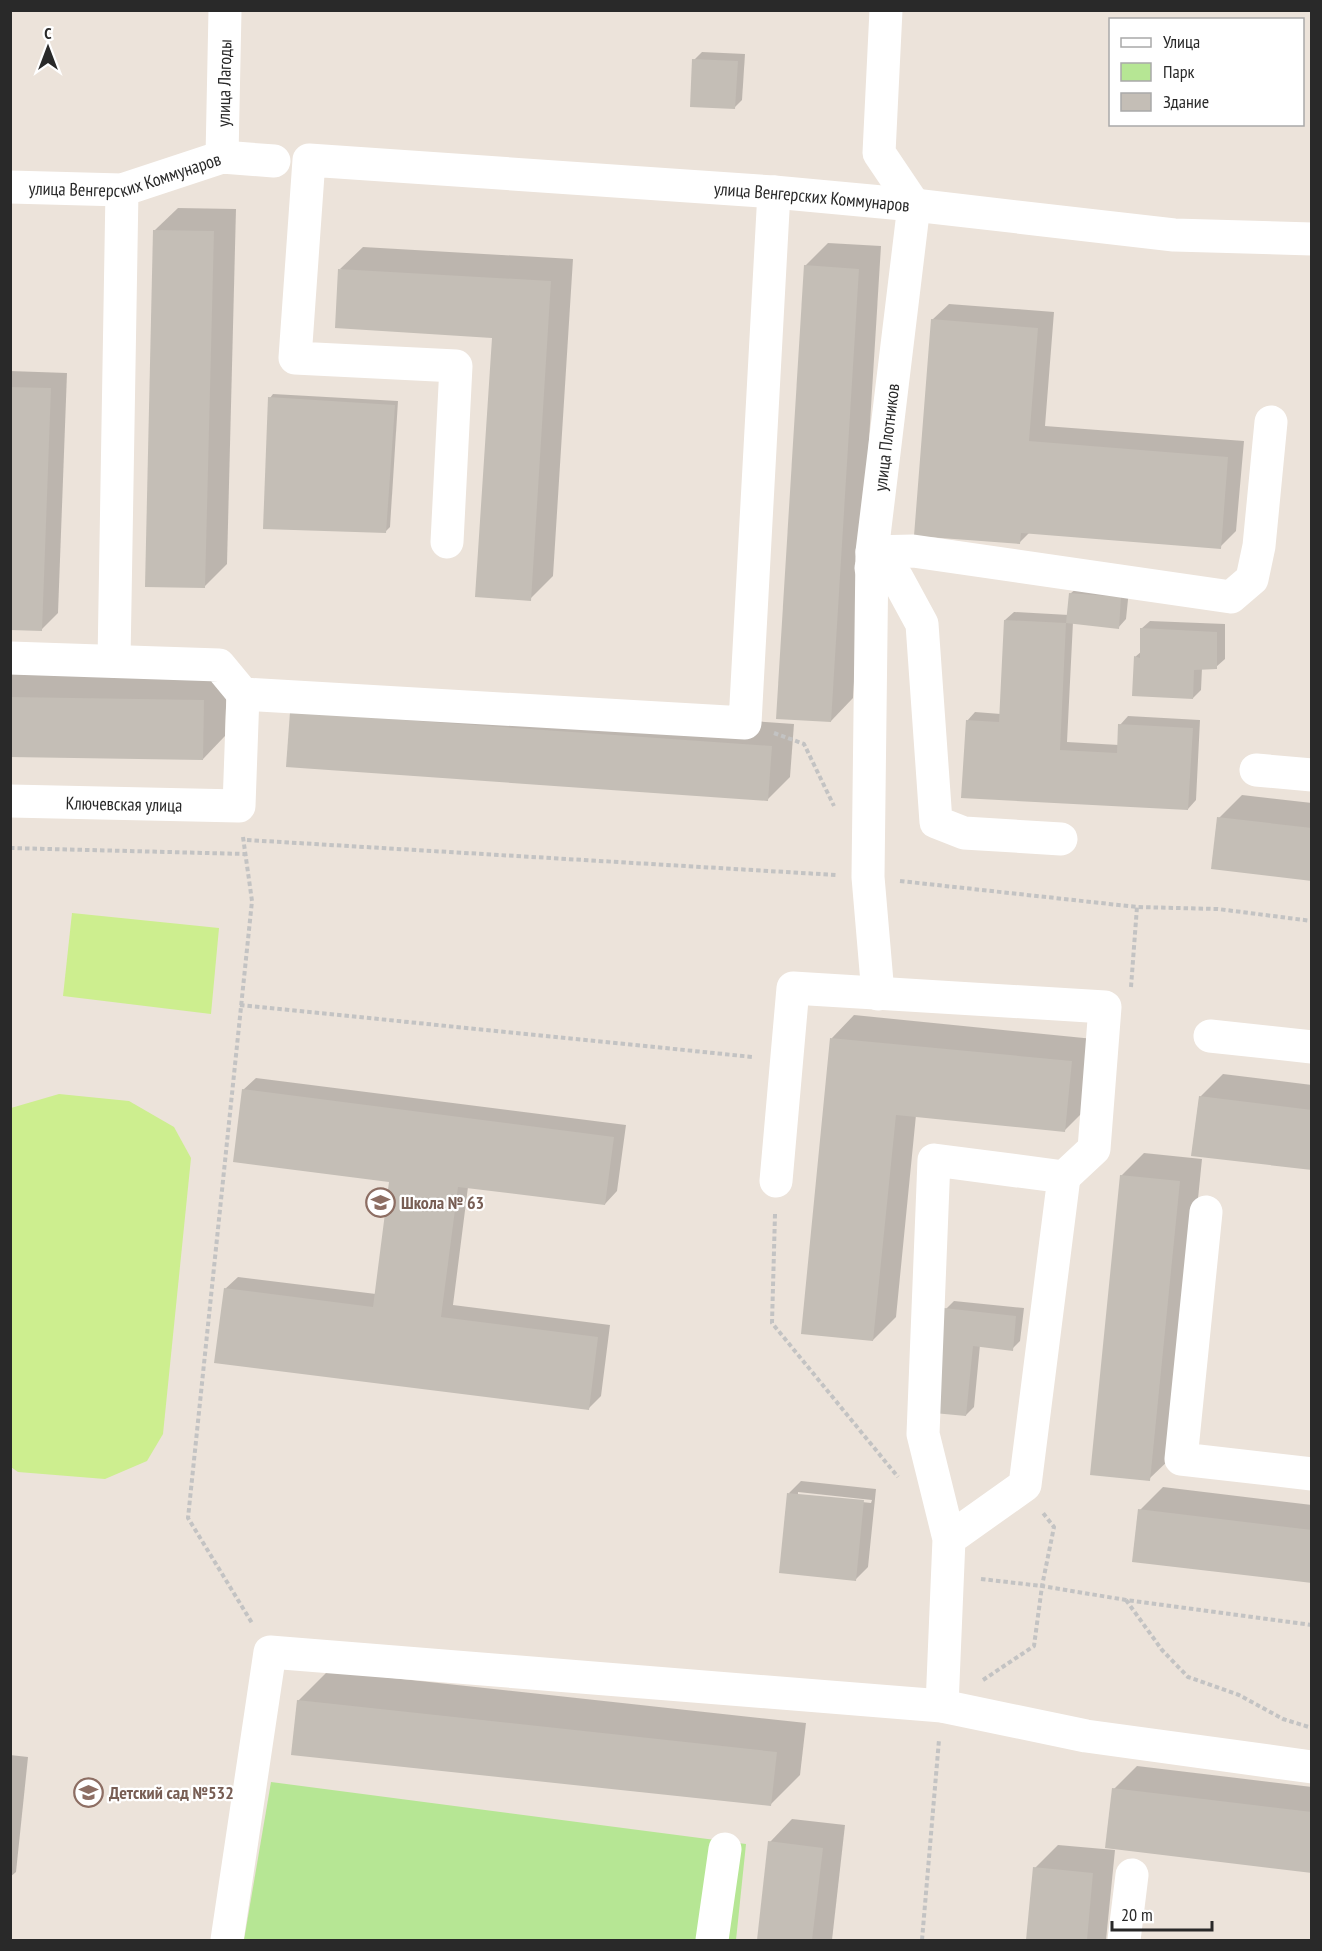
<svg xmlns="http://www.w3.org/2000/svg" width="1322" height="1951" viewBox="0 0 1322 1951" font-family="'PT Sans Narrow',sans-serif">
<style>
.green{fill:#b6e694}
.pitch{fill:#cdee8f}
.shadow{fill:#0003;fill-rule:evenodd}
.building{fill:#c4beb6}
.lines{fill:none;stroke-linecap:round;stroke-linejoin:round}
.path{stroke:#c3c3c3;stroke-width:4;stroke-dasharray:4.5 3;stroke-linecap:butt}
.minor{stroke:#fff;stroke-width:33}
.labels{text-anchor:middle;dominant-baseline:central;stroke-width:4.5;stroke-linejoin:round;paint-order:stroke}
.street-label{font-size:18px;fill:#292929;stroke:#fff}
.education-label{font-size:18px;font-weight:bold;fill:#785e54;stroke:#fff;text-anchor:start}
</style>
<rect width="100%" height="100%" fill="#ece3da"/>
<path class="green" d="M271,1782L746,1844L736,1940H244Z"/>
<g class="pitch">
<path d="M72,913L219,928L211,1014L63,996Z"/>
<path d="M59,1094L129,1101L174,1127L191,1158L163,1434L147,1461L105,1479L18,1472L11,1467V1108Z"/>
</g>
<g class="shadow">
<path d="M702,52L745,54L742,100L734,108L694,60Z"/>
<path d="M178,208L236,209L227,564L204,587L155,230Z"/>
<path d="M828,243L881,246L853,698L831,721L805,266Z"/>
<path d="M363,247L573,259L553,576L530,599L493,336L340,269Z"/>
<path d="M949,304L1054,312L1045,426L1244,441L1236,531L1220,547L1030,532L1020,542L932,320Z"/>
<path d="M10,371L67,373L58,613L42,629L10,628Z"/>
<path d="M273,394L398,401L390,527L386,531L270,398Z"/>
<path d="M1079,586L1129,590L1126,619L1118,628L1073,622L1067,742L1119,745L1120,725L1128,716L1200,720L1196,800L1188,809L967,721L975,712L1001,714L1005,620L1014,612L1069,615L1070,594Z"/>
<path d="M1150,621L1225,624V659L1216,667L1202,668L1201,690L1193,698L1135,657L1142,651L1141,629Z"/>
<path d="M10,674L227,678L225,736L203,759L10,755Z"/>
<path d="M315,690L794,724L790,777L767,800L292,713Z"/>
<path d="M1242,795L1312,803V880L1219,818Z"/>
<path d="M854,1015L1094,1039L1087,1108L1064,1131L916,1115L896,1317L873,1340L832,1038Z"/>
<path d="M1223,1074L1312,1085V1169L1200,1097Z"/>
<path d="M256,1078L626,1125L617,1191L605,1204L468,1187L453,1305L610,1325L601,1396L588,1409L225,1289L238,1277L376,1294L391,1181L243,1090Z"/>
<path d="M1144,1153L1202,1159L1172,1457L1149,1479L1121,1176Z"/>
<path d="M954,1301L1024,1308L1020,1341L1012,1349L980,1345L974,1407L966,1415L946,1309Z"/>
<path d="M801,1481L876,1489L868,1567L856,1579L789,1493ZM798,1492L872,1500L871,1503L798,1495Z"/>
<path d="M1163,1487L1312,1505V1581L1140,1510Z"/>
<path d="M328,1671L806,1723L800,1775L770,1805L298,1701Z"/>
<path d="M10,1755L28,1757L16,1872L10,1877Z"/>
<path d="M1137,1766L1312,1787V1871L1114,1789Z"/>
<path d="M792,1819L845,1825L832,1940H759L770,1842Z"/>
<path d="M1058,1845L1115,1850L1106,1940H1028L1035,1868Z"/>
</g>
<g class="building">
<path d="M692,59L738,61L735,109L690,107Z"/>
<path d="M153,230L214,231L205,588L145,587Z"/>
<path d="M804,265L859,269L831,722L776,719Z"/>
<path d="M338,269L551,281L531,601L475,597L492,338L335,328Z"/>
<path d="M931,319L1038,328L1029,441L1228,457L1221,549L1021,533L1020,544L914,536Z"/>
<path d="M10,387L51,388L42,631L10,630Z"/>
<path d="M268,397L395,405L386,533L263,529Z"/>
<path d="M1069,593L1121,597L1119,629L1066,623L1060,750L1117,753L1118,724L1193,728L1188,810L961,798L966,720L999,722L1004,620L1066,623Z"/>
<path d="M1140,628L1217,632V669L1194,670L1193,699L1132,696L1134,656L1140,658Z"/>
<path d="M10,697L204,700L203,760L10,757Z"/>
<path d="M290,712L772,746L768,801L286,767Z"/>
<path d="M1217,817L1312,828V881L1211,869Z"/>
<path d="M830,1038L1072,1061L1065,1132L896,1115L873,1341L801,1334Z"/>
<path d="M242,1089L614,1137L605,1205L458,1187L441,1317L598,1337L589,1410L214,1363L224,1288L373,1307L389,1182L233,1162Z"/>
<path d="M1199,1096L1312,1110V1170L1191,1156Z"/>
<path d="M1120,1175L1180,1181L1150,1481L1090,1475Z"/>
<path d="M944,1308L1016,1316L1013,1351L973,1346L966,1416L934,1413Z"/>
<path d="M787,1493L864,1500L856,1581L779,1573Z"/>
<path d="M1138,1509L1312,1530V1583L1132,1562Z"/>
<path d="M297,1700L777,1752L771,1806L291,1755Z"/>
<path d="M1112,1788L1312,1812V1873L1105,1848Z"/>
<path d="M768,1841L823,1848L812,1940H757Z"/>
<path d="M1033,1867L1093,1873L1087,1940H1026Z"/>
</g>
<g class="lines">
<g class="path">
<path d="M774,733L804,744L834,806"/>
<path d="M243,837L252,901L188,1518L252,1623"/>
<path d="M247,840L836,875"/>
<path d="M10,848L246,854"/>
<path d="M900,881L1137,907L1218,909L1312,921"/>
<path d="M1131,987L1137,907"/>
<path d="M240,1005L753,1057"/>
<path d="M775,1214L772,1323L898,1477"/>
<path d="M981,1579L1042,1586L1126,1600L1312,1625"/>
<path d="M1126,1600L1162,1650L1188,1677L1239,1695L1283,1719L1312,1728"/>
<path d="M983,1680L1034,1646L1042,1586L1054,1527L1043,1513"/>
<path d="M922,1940L939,1740"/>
</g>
<g class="minor">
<path id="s1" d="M222,157L225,10"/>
<path id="s2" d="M10,187L122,190L222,157L274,161"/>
<path id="s3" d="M447,542L456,366L295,358L309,160L774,192L914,205L1174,235L1312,239"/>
<path d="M872,552L913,551L1231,597L1252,579L1259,546L1271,422"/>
<path d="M871,568L897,578L922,624L936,822L964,833L1061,839"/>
<path d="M10,658L219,665L243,694L745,723L774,192"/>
<path d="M114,661L122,190"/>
<path d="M1256,770L1312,775"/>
<path id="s4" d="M10,801L239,806L243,694"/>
<path id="s5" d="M878,994L868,877L872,552L914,205L879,153L886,10"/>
<path d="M1210,1036L1312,1047"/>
<path d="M776,1181L793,988L1105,1007L1094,1149L1064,1177"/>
<path d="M1206,1212L1181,1459L1312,1474"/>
<path d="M942,1706L949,1539L923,1434L934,1160L1064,1177L1025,1485L949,1539"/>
<path d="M227,1940L270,1652L942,1706L1086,1736L1312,1767"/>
<path d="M712,1940L725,1849"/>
<path d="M1124,1940L1132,1875"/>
</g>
</g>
<defs>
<symbol id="school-ring" viewBox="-11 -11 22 22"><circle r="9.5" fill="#fff" stroke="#8d6e63" stroke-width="1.5"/><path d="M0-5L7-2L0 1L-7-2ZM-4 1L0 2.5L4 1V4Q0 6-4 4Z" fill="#8d6e63"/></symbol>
</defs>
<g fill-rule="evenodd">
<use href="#school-ring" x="364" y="1186" width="33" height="33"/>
<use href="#school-ring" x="72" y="1776" width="33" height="33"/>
</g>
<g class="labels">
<g class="street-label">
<text stroke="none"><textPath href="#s1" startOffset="74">улица Лагоды</textPath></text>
<text stroke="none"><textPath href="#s2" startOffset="117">улица Венгерских Коммунаров</textPath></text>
<text stroke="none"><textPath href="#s3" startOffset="1040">улица Венгерских Коммунаров</textPath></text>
<text stroke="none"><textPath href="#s5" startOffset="558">улица Плотников</textPath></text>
<text stroke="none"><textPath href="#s4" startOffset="114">Ключевская улица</textPath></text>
</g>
<g class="education-label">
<text x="401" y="1202">Школа № 63</text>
<text x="109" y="1792">Детский сад №532</text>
</g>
</g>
<rect width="1322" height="1951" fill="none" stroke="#292929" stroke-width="24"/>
<rect x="1109" y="18" width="195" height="108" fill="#ffffff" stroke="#a9a9a9" stroke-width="1.5"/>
<rect x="1121" y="38" width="30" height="9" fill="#ffffff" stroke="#a9a9a9" stroke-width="1.5"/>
<text x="1163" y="48" font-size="18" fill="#292929">Улица</text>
<rect x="1121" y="63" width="30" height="18" fill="#b6e694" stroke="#a9a9a9" stroke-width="1.5"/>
<text x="1163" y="78" font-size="18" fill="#292929">Парк</text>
<rect x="1121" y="93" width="30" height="18" fill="#c4beb6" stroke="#a9a9a9" stroke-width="1.5"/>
<text x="1163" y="108" font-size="18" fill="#292929">Здание</text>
<g transform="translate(48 48)" stroke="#ffffff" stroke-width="4.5" paint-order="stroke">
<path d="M0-4.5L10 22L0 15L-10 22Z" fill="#292929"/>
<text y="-9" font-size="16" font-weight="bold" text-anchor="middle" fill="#292929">С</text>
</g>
<path d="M1112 1921v9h100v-9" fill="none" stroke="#292929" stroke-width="3"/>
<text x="1121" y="1921" font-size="18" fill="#292929" stroke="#ffffff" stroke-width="4.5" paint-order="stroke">20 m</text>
</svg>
